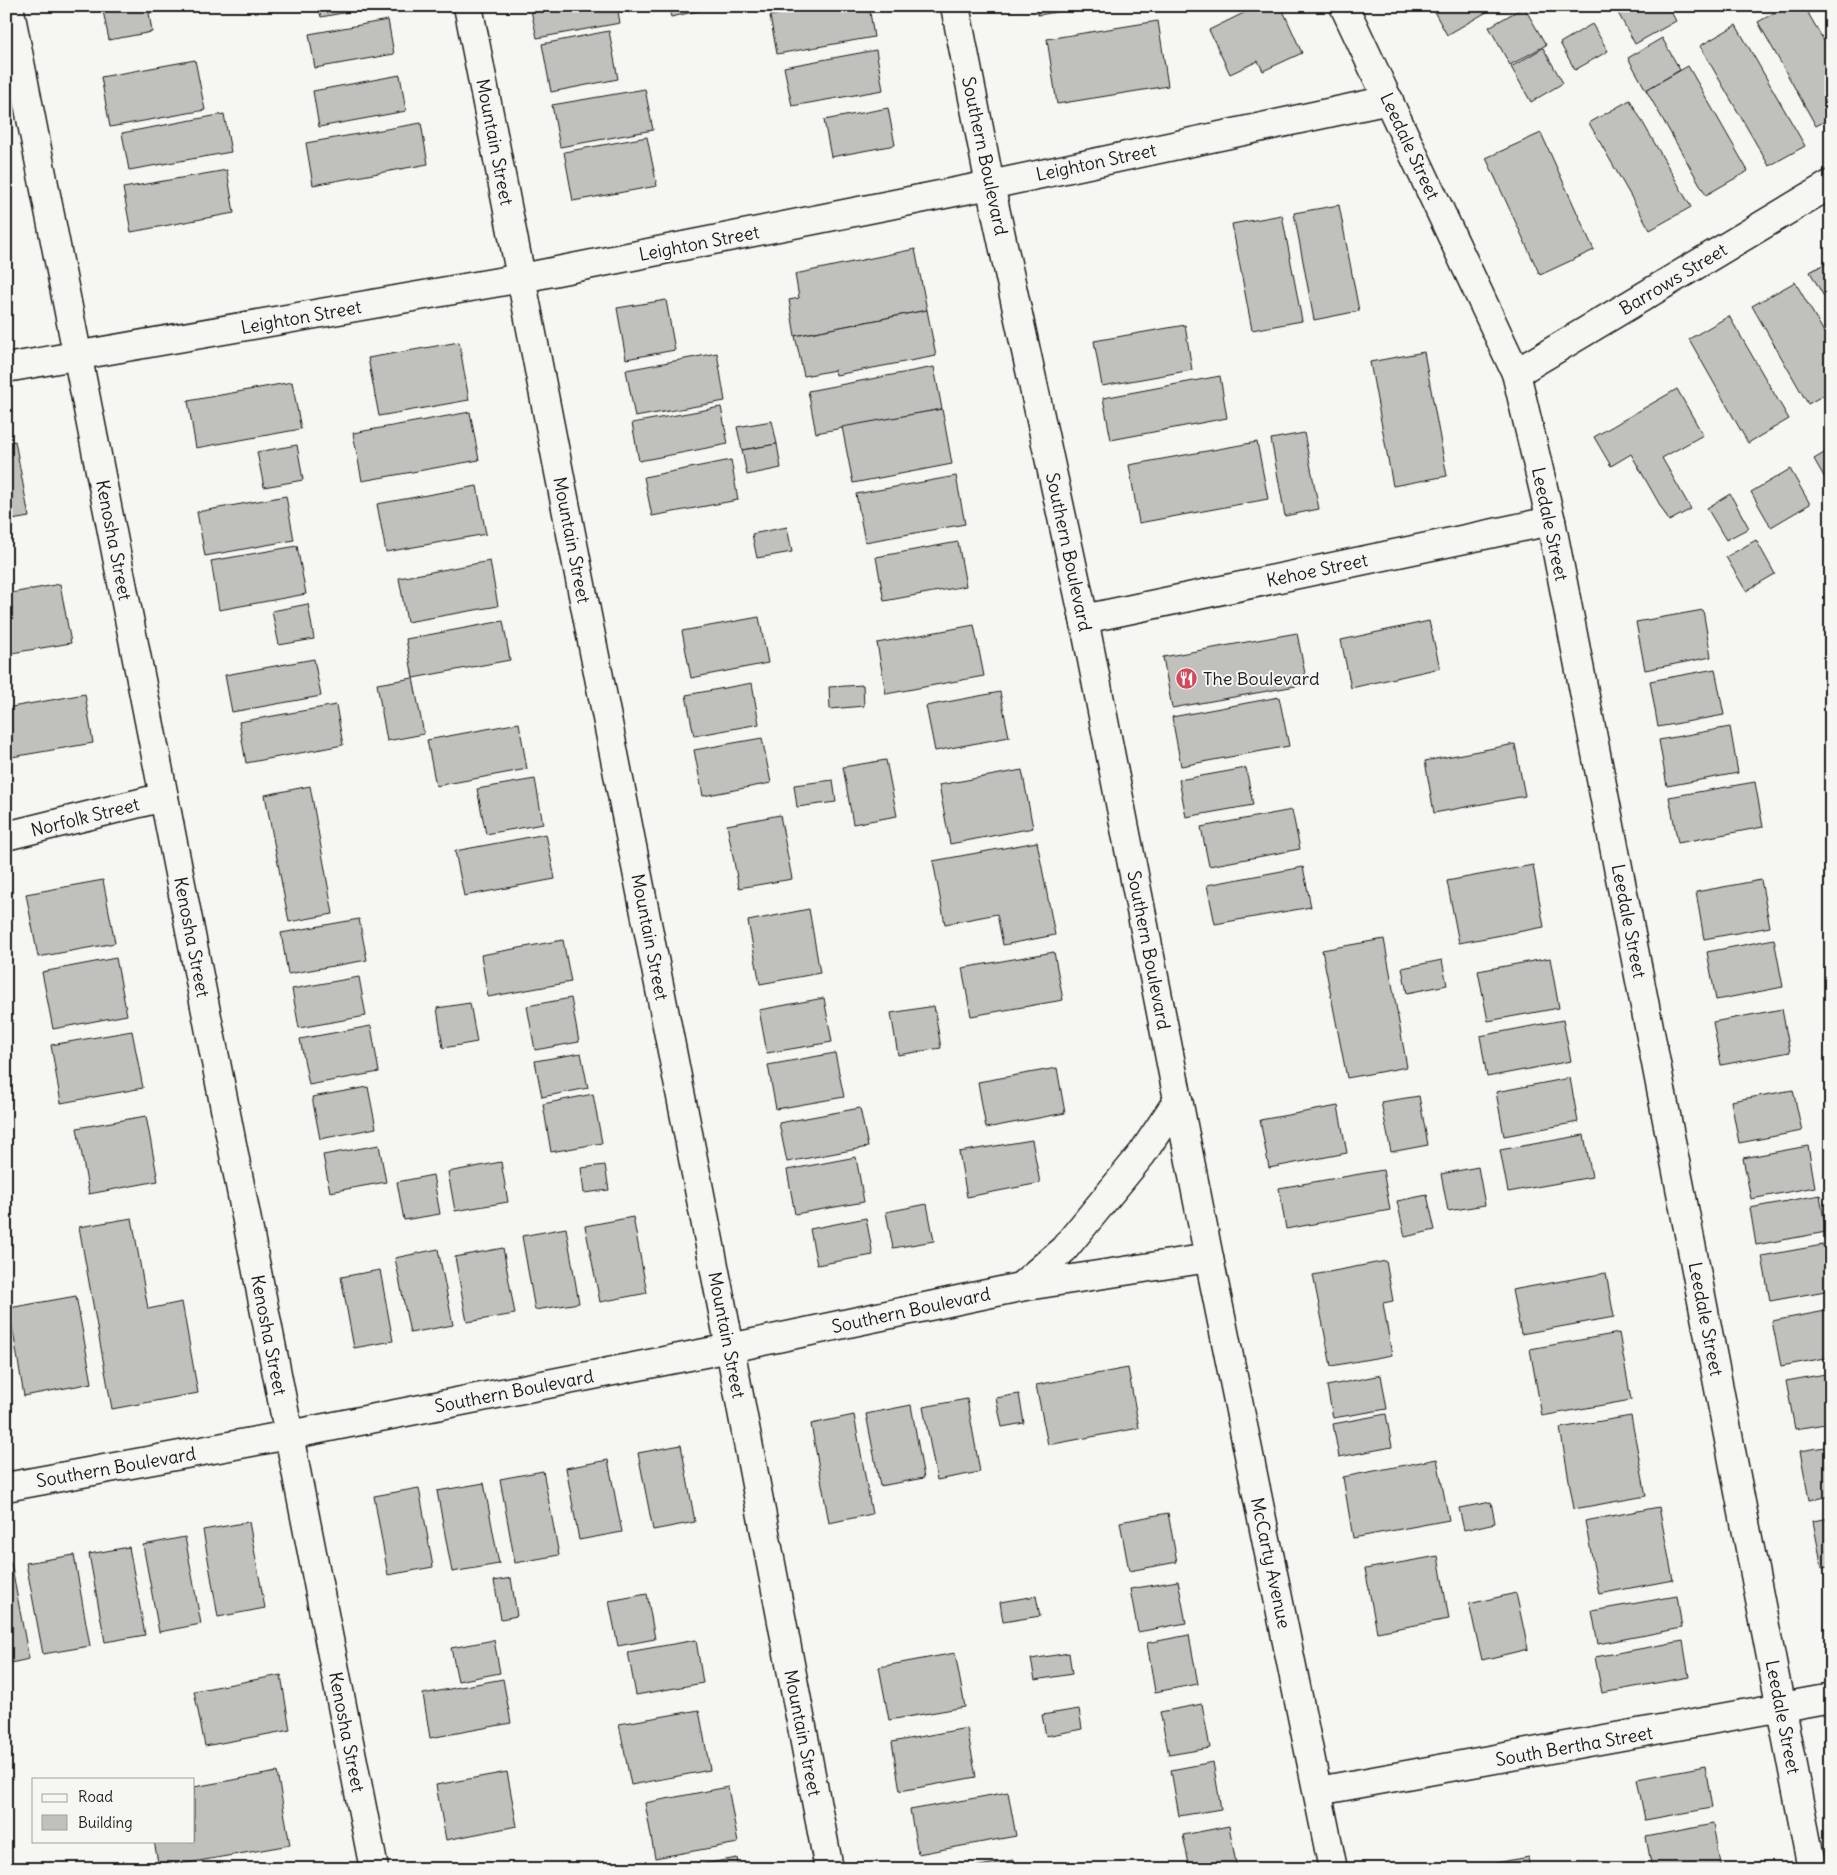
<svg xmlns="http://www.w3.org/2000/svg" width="1837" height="1875" viewBox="0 0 1837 1875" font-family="Delius,sans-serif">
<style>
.building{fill:#c0c0bd;stroke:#1c1c1c}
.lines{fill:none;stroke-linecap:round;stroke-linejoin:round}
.minor-casing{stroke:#1c1c1c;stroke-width:31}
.primary-casing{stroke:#1c1c1c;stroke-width:31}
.minor{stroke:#f6f6f2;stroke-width:28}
.primary{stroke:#f6f6f2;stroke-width:28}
.labels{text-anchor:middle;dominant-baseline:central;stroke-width:4;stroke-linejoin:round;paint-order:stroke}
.street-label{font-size:18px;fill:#1c1c1c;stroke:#f6f6f2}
.poi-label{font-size:18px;fill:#1c1c1c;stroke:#f6f6f2;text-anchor:start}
</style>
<rect width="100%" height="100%" fill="#f6f6f2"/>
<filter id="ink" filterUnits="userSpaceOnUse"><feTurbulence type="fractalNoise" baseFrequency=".02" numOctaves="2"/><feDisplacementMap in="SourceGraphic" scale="10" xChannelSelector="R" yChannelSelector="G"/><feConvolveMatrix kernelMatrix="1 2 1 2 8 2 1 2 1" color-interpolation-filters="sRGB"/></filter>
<g filter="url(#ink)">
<g class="building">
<path d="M102,6H188L149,13L152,32L109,40Z"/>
<path d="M318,6H380L321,17Z"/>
<path d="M530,6H617L620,23L537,38Z"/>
<path d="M668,6H701L702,10L671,17Z"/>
<path d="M822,6H869L874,37L777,54L770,16Z"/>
<path d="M1036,6H1094L1038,15Z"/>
<path d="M1258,6H1281L1302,53L1263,71L1258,61L1230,74L1209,30Z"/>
<path d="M1431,6H1497L1447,35Z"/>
<path d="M1625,6H1668L1676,21L1635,44L1617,11Z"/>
<path d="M1786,6H1804L1831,53V118L1816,126L1758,22Z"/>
<path d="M1524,7L1546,45L1510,65L1489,27Z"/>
<path d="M388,20L394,54L315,68L309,34Z"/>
<path d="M1158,21L1168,86L1057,104L1047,39Z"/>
<path d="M1592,24L1608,51L1575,70L1560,43Z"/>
<path d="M1736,25L1805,146L1769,166L1700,46Z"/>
<path d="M609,31L618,79L551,92L542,44Z"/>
<path d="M1662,38L1680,70L1646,90L1628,58Z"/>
<path d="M1543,48L1563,83L1531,102L1511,67Z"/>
<path d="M876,50L883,90L792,106L784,67Z"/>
<path d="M195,60L205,110L110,127L101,77Z"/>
<path d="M1688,66L1748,171L1706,195L1646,90Z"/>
<path d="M400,75L406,111L319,127L313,91Z"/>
<path d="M645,89L653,130L560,147L552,105Z"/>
<path d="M1630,100L1691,207L1650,230L1589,123Z"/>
<path d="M888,108L895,145L831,157L824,120Z"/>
<path d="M224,114L231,152L129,170L122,133Z"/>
<path d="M421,123L428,164L313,185L306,143Z"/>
<path d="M1541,133L1594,250L1540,275L1486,158Z"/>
<path d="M647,137L657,186L573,201L564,152Z"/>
<path d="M227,170L234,213L131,232L123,188Z"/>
<path d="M1339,205L1359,311L1314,320L1294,213Z"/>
<path d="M1282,215L1302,321L1252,330L1232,224Z"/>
<path d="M915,249L927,310L795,336L789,300L799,298L795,274Z"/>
<path d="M1831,260V309L1810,272Z"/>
<path d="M1795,282L1831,344V391L1808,404L1752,306Z"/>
<path d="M666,300L675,350L626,359L617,308Z"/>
<path d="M927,310L936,356L836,375L835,370L804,376L795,336Z"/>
<path d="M1729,316L1789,419L1748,443L1689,339Z"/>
<path d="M1185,325L1192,370L1102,386L1094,341Z"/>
<path d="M459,342L469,400L379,416L368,358Z"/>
<path d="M1424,352L1447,476L1393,486L1370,362Z"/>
<path d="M717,353L725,401L635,417L626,370Z"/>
<path d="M934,367L942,409L816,433L808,391Z"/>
<path d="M1220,376L1227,418L1111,440L1103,398Z"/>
<path d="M292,382L301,429L196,448L188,401Z"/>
<path d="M1677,389L1703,435L1662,458L1691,509L1669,521L1631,454L1611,466L1594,437Z"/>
<path d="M721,407L728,444L639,461L632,423Z"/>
<path d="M942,409L952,464L853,483L842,427Z"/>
<path d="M470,412L479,460L362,481L353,433Z"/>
<path d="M772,421L777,444L742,450L737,427Z"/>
<path d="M1304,433L1319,509L1285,516L1271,439Z"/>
<path d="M15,441L29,517L6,521V443Z"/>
<path d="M1257,442L1268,499L1139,523L1129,465Z"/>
<path d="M777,444L781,468L747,475L742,450Z"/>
<path d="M297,445L303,480L264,487L257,452Z"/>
<path d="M1831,449V487H1830L1814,459Z"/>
<path d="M731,460L738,500L652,516L644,477Z"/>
<path d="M1790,469L1810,504L1771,527L1751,492Z"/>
<path d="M956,476L965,524L865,542L856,494Z"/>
<path d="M477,486L486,534L386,552L377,504Z"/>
<path d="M1730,494L1749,528L1726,540L1707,508Z"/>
<path d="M286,496L294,540L205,556L197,512Z"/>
<path d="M787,527L792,552L757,558L752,534Z"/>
<path d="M1756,540L1775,574L1746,591L1726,557Z"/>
<path d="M958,542L966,586L884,601L876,557Z"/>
<path d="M297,546L306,594L219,610L211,561Z"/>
<path d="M490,561L498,606L407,622L399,578Z"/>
<path d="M60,584L71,643L6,654V594Z"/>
<path d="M308,604L314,639L279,645L272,611Z"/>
<path d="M1703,610L1711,657L1645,670L1636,622Z"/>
<path d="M759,617L768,663L691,678L682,631Z"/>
<path d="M503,621L510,660L413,678L406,639Z"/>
<path d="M1429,621L1440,668L1351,688L1341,640Z"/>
<path d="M974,625L984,676L886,694L877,643Z"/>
<path d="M1297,633L1307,684L1172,708L1163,657Z"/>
<path d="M314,659L321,696L232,712L225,675Z"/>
<path d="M1715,669L1724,715L1658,727L1650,681Z"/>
<path d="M413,678L424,734L387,741L377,684Z"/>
<path d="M752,683L759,724L694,736L686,695Z"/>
<path d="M863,685L864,706L830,709L829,687Z"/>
<path d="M1000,692L1009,737L935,751L926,706Z"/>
<path d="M85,694L93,743L6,758V708Z"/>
<path d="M1279,697L1289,746L1181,766L1172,717Z"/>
<path d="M336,705L343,745L246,763L239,722Z"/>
<path d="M519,723L527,769L436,786L427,740Z"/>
<path d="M1730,727L1738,773L1667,786L1659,740Z"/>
<path d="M762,738L771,783L703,796L694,750Z"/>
<path d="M1515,744L1525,796L1434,813L1425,761Z"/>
<path d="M886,760L897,816L853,824L843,767Z"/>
<path d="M1246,768L1253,805L1186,817L1179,780Z"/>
<path d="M1022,770L1033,828L950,844L939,785Z"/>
<path d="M535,779L543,824L486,834L477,789Z"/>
<path d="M833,780L836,802L797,807L794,785Z"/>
<path d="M1755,782L1763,827L1678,843L1669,797Z"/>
<path d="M310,786L333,914L289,922L265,795Z"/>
<path d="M1292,810L1300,849L1209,866L1201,827Z"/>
<path d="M780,815L792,879L739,888L727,825Z"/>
<path d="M546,834L555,879L464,896L455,851Z"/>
<path d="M1037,842L1055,935L1003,945L997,914L945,924L933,861Z"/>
<path d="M1533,865L1544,927L1459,943L1447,881Z"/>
<path d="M1303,867L1311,907L1215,924L1207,885Z"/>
<path d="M103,880L115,943L38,957L26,894Z"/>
<path d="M1761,880L1770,927L1704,939L1696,892Z"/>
<path d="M809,909L820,973L760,984L748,921Z"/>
<path d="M359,919L367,960L288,974L281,933Z"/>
<path d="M1384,939L1407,1067L1347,1078L1322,950Z"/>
<path d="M1774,939L1783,987L1716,1000L1707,952Z"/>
<path d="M563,940L571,982L488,997L481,955Z"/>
<path d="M1054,952L1063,1000L971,1016L962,968Z"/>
<path d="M116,958L127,1015L53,1029L42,972Z"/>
<path d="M1550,958L1559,1008L1488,1021L1478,971Z"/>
<path d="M1442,960L1447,985L1407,993L1402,968Z"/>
<path d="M359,977L366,1016L299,1028L292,989Z"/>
<path d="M571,998L579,1042L535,1050L527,1006Z"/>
<path d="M824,998L832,1042L767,1053L759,1010Z"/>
<path d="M470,1003L477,1042L443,1048L437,1008Z"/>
<path d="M934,1006L941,1048L898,1055L891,1013Z"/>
<path d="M1782,1009L1790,1052L1721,1065L1713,1022Z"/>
<path d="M1563,1020L1571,1061L1487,1077L1480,1036Z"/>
<path d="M371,1026L379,1072L309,1085L300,1039Z"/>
<path d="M132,1031L143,1088L61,1103L51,1045Z"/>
<path d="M581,1053L588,1088L542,1097L535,1061Z"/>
<path d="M835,1053L844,1097L776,1109L768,1065Z"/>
<path d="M1057,1068L1065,1113L986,1128L978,1082Z"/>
<path d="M1570,1078L1578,1122L1504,1136L1496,1092Z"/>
<path d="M368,1087L376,1128L320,1139L312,1097Z"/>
<path d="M1793,1090L1802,1131L1739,1143L1731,1101Z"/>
<path d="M593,1094L602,1143L551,1152L543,1104Z"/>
<path d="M1419,1096L1428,1145L1391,1152L1381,1102Z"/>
<path d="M1338,1106L1347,1153L1269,1168L1260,1120Z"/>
<path d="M860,1108L868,1147L787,1162L779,1123Z"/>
<path d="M146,1116L158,1181L89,1194L77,1128Z"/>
<path d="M1584,1135L1592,1177L1508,1192L1500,1150Z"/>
<path d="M1032,1140L1040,1183L967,1197L959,1152Z"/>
<path d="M379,1145L386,1182L330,1192L323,1155Z"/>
<path d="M1808,1146L1815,1187L1751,1199L1743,1158Z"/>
<path d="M856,1157L864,1202L795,1214L787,1170Z"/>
<path d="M501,1162L508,1202L455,1211L448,1172Z"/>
<path d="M605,1165L609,1190L584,1193L581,1168Z"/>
<path d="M1478,1167L1485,1205L1448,1211L1441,1174Z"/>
<path d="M1383,1170L1390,1210L1286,1229L1279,1188Z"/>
<path d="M433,1175L440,1214L404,1220L397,1182Z"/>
<path d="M1427,1195L1435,1230L1405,1237L1397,1201Z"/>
<path d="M1820,1195L1826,1232L1756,1245L1750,1208Z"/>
<path d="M927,1204L934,1241L893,1248L886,1212Z"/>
<path d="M633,1217L647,1293L600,1302L585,1226Z"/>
<path d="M132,1218L148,1309L182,1302L198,1393L112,1409L79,1227Z"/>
<path d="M866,1218L873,1255L817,1265L810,1229Z"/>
<path d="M566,1228L579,1303L535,1310L522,1236Z"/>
<path d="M1828,1244L1831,1260V1290L1770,1301L1762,1256Z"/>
<path d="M503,1248L515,1314L467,1322L455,1257Z"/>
<path d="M438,1249L453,1325L410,1333L395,1258Z"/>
<path d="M1386,1261L1393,1301L1383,1303L1392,1355L1331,1366L1313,1275Z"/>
<path d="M380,1270L393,1341L354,1348L341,1277Z"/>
<path d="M1606,1273L1614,1317L1521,1334L1512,1290Z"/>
<path d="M76,1296L92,1383L24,1396L9,1308Z"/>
<path d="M1831,1310V1357L1781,1366L1772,1321Z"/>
<path d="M1619,1333L1631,1400L1542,1416L1530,1349Z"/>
<path d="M1128,1368L1139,1428L1048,1445L1036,1385Z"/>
<path d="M1831,1373V1423L1795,1429L1786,1381Z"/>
<path d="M1381,1375L1387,1409L1333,1418L1327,1386Z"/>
<path d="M1019,1394L1024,1423L1002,1427L996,1398Z"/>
<path d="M967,1399L980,1472L937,1480L923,1407Z"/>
<path d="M911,1405L924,1478L880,1486L866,1414Z"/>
<path d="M1386,1414L1392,1447L1339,1457L1333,1424Z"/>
<path d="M854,1415L872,1514L829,1523L811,1424Z"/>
<path d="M1631,1416L1646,1496L1574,1509L1560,1428Z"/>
<path d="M681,1445L695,1522L653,1530L638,1453Z"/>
<path d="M1831,1446V1496L1809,1500L1800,1451Z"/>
<path d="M1437,1459L1449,1520L1353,1538L1343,1477Z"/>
<path d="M608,1460L622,1532L579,1540L566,1468Z"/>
<path d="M543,1471L559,1555L515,1563L500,1479Z"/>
<path d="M484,1483L499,1564L452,1572L437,1491Z"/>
<path d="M419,1488L433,1567L388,1575L374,1496Z"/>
<path d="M1491,1502L1495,1523L1464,1530L1459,1508Z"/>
<path d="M1659,1507L1673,1580L1599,1594L1585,1521Z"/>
<path d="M1168,1513L1177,1562L1129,1571L1120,1522Z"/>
<path d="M1831,1518V1567L1822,1568L1813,1521Z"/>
<path d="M249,1522L265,1608L218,1617L203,1530Z"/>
<path d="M185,1537L201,1624L159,1632L143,1545Z"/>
<path d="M129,1547L145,1635L105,1642L89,1554Z"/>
<path d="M74,1555L90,1646L43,1654L26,1563Z"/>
<path d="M1438,1556L1449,1619L1377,1632L1365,1569Z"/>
<path d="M11,1563L29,1659L6,1664V1564Z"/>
<path d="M511,1578L517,1616L501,1619L494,1581Z"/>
<path d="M1178,1581L1186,1623L1138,1632L1130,1589Z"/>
<path d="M1516,1593L1528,1649L1482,1660L1469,1604Z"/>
<path d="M647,1594L655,1639L618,1646L609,1601Z"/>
<path d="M1036,1596L1040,1616L1003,1622L1000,1602Z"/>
<path d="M1677,1596L1682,1628L1598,1644L1592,1611Z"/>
<path d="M1189,1635L1198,1684L1155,1692L1147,1643Z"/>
<path d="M494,1640L500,1673L458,1681L451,1648Z"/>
<path d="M696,1640L703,1683L636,1695L628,1652Z"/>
<path d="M1683,1641L1689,1677L1602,1693L1595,1657Z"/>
<path d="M955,1653L965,1707L889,1720L879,1667Z"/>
<path d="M1069,1653L1072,1674L1035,1680L1031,1659Z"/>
<path d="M281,1675L290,1730L205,1746L194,1691Z"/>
<path d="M503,1679L511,1723L430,1738L423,1694Z"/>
<path d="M1202,1704L1210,1748L1169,1755L1160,1712Z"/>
<path d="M1079,1709L1082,1729L1046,1736L1042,1715Z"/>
<path d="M699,1710L710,1770L631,1785L619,1724Z"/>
<path d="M967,1728L976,1777L900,1791L892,1742Z"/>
<path d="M1213,1762L1221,1809L1179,1816L1171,1770Z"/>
<path d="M1705,1766L1712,1808L1645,1820L1637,1779Z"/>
<path d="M277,1772L290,1845L159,1868L154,1841H194V1787Z"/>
<path d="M507,1772L517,1826L446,1840L436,1785Z"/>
<path d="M728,1787L738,1843L655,1858L645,1803Z"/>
<path d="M1008,1792L1016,1836L918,1854L910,1810Z"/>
<path d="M1713,1824L1721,1869H1652L1646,1837Z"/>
<path d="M1229,1826L1237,1869H1190L1183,1835Z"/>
<path d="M1528,1857L1530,1869H1463Z"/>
<path d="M737,1858L739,1869H675Z"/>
<path d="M1013,1860L1015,1869H963Z"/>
</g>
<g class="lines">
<defs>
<g id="minor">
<path d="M9,6L374,1869"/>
<path d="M468,6L730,1348L829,1869"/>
<path d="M1344,6L1516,373L1551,521L1812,1869"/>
<path d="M6,368L522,278L990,185L1389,100"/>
<path d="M1516,373L1831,184"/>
<path d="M1084,619L1551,521"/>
<path d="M6,836L164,797"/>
<path d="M1020,1287L1064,1249L1142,1154L1178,1100"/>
<path d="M6,1487L289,1435L730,1348L1020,1287L1209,1258"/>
<path d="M1318,1791L1831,1698"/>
</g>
<path id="primary" d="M955,6L990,185L1084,619L1209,1258L1333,1869"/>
</defs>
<use href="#minor" class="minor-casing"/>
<use href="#primary" class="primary-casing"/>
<use href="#minor" class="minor"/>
<use href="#primary" class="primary"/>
</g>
</g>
<defs>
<symbol id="restaurant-disc" viewBox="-11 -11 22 22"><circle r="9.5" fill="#d1495b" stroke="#f6f6f2"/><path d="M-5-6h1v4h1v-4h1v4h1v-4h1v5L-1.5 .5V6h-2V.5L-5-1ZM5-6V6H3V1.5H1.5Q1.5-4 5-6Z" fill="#fff"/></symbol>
</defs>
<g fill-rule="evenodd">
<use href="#restaurant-disc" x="1174" y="666" width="25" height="25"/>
</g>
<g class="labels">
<g class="street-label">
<text transform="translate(495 142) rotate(79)">Mountain Street</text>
<text transform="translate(1410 146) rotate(65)">Leedale Street</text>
<text transform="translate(985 156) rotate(78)">Southern Boulevard</text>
<text transform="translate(1096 162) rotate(-12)">Leighton Street</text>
<text transform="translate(699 243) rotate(-11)">Leighton Street</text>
<text transform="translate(1673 279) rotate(-31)">Barrows Street</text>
<text transform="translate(301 317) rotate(-10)">Leighton Street</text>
<text transform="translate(1550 524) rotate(78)">Leedale Street</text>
<text transform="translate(114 540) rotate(79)">Kenosha Street</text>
<text transform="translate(572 540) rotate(79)">Mountain Street</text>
<text transform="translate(1069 552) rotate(78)">Southern Boulevard</text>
<text transform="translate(1317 570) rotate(-12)">Kehoe Street</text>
<text transform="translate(85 817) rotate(-14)">Norfolk Street</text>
<text transform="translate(1629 921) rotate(79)">Leedale Street</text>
<text transform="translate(192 937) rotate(79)">Kenosha Street</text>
<text transform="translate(650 937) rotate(79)">Mountain Street</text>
<text transform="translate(1149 950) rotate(79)">Southern Boulevard</text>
<text transform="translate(911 1310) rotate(-12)">Southern Boulevard</text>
<text transform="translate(1706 1319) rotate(79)">Leedale Street</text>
<text transform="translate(269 1335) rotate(79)">Kenosha Street</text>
<text transform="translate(727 1335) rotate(79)">Mountain Street</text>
<text transform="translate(514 1391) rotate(-11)">Southern Boulevard</text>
<text transform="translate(116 1467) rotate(-10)">Southern Boulevard</text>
<text transform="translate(1271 1563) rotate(78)">McCarty Avenue</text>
<text transform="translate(1783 1717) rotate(79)">Leedale Street</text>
<text transform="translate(347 1732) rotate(79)">Kenosha Street</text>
<text transform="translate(803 1733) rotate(79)">Mountain Street</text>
<text transform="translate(1574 1746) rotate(-10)">South Bertha Street</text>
</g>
<g class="poi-label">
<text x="1203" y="678">The Boulevard</text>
</g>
</g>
<rect width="1837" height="1875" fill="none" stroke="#f6f6f2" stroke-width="25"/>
<rect x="12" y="12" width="1812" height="1850" fill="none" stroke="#1c1c1c" stroke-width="2" filter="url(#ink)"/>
<rect x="32" y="1778" width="162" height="65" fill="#f6f6f2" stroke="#9f9f9c"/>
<rect x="42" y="1794" width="25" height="8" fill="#f6f6f2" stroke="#9f9f9c"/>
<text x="78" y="1802" font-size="15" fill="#1c1c1c">Road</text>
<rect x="42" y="1815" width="25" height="15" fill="#c0c0bd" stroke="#9f9f9c"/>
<text x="78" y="1828" font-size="15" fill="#1c1c1c">Building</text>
</svg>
